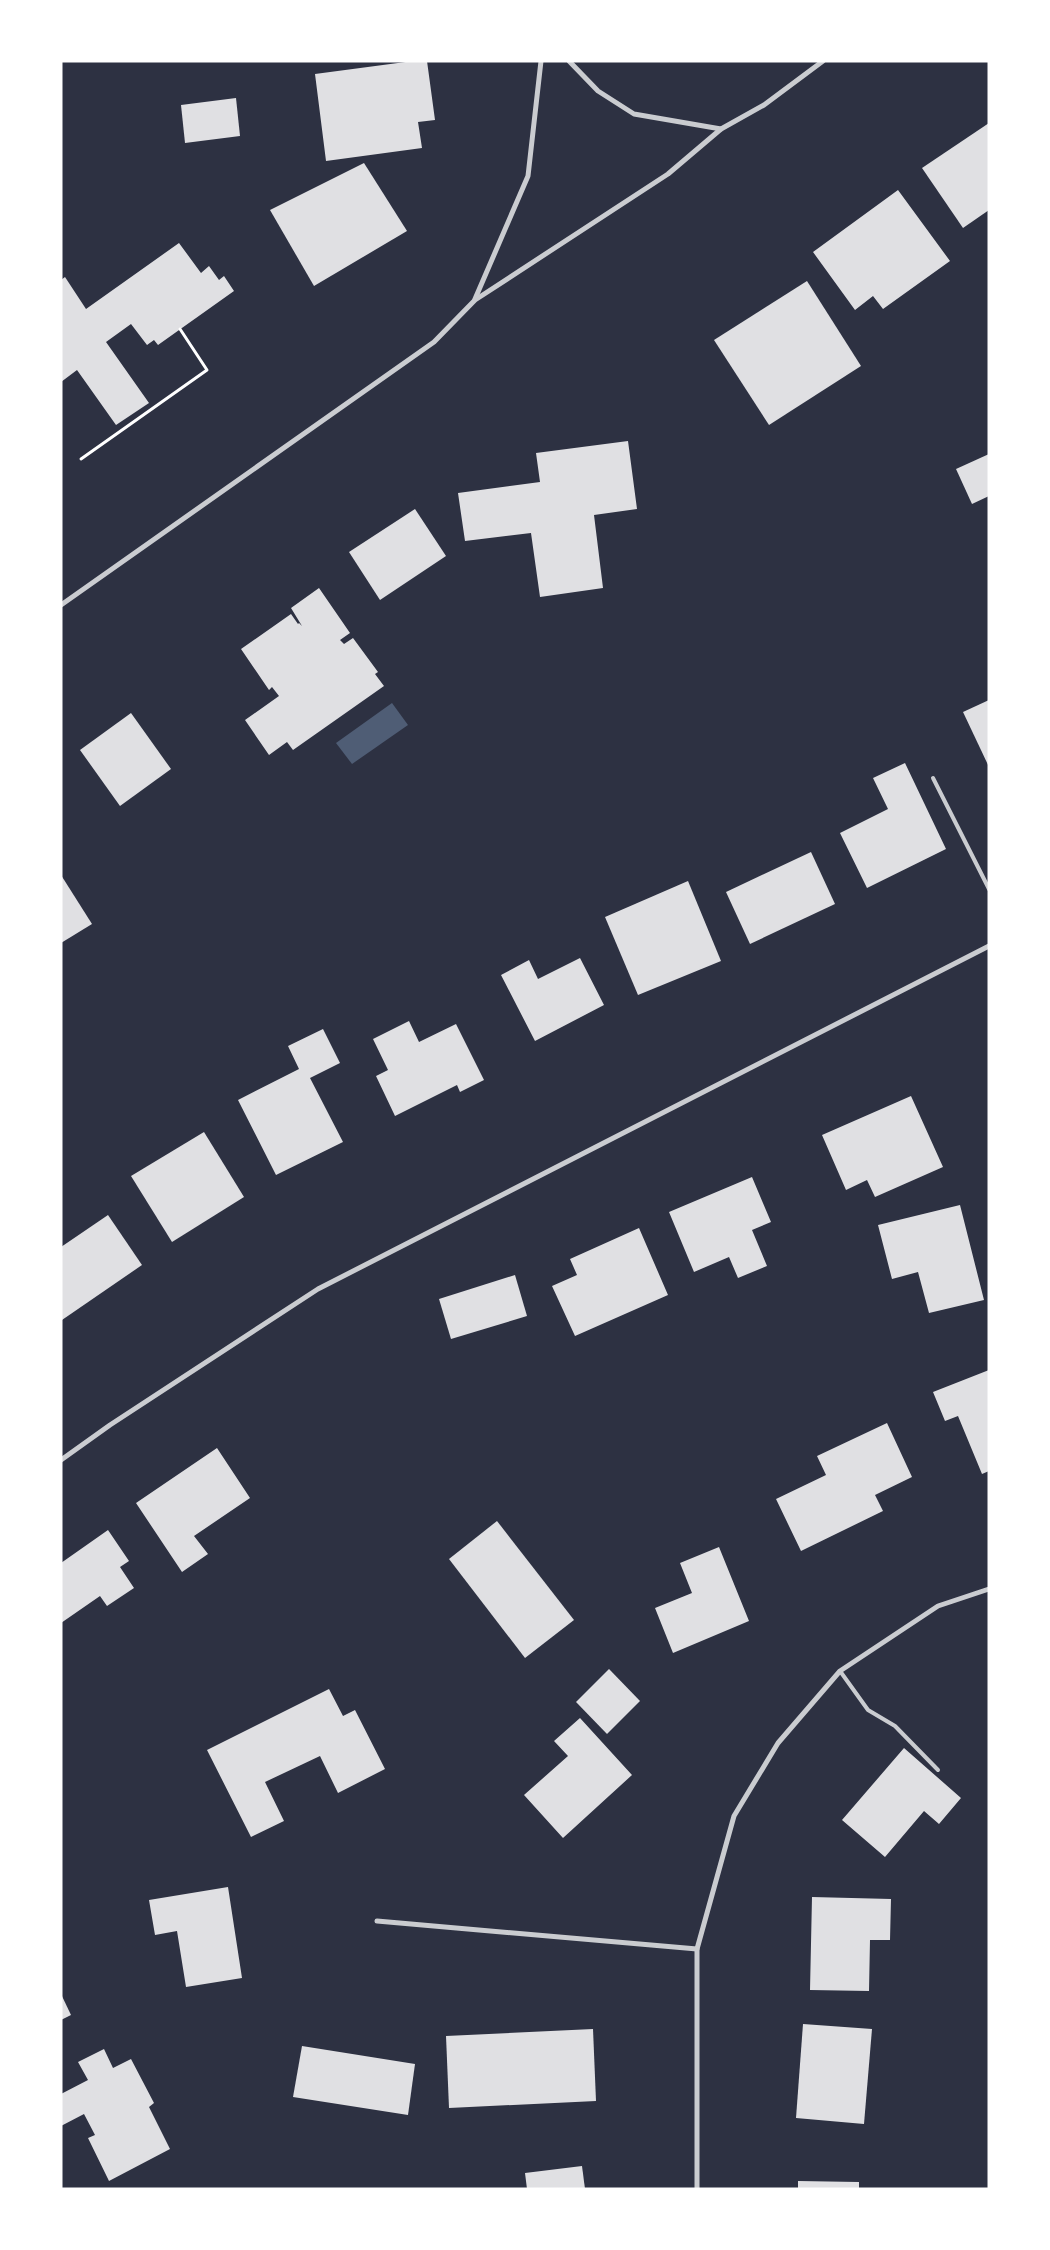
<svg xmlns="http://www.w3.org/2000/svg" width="1050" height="2250" viewBox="0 0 1050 2250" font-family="'Titillium Web',sans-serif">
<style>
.water{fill:#4f5d75}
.building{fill:#e0e0e3}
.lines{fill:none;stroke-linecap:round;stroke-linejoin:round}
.path{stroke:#fff;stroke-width:3}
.service{stroke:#caccd0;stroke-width:4}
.minor{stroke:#caccd0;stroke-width:5}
</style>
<rect width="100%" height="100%" fill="#2d3142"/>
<path class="water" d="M392,703L408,725L352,764L336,743Z"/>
<g class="building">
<path d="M413,61H427L435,120L418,122L422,148L326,161L315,74Z"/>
<path d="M236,98L240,136L185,143L181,105Z"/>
<path d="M989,123V210L963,228L922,168Z"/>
<path d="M364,163L407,231L314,286L270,210Z"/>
<path d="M898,190L950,261L883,309L873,296L855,310L813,252Z"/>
<path d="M179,243L201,273L209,266L219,280L224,276L234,291L158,345L154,340L147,345L131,324L106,342L149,403L116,425L77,370L61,382V280L65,277L86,309Z"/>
<path d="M807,281L861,366L769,425L714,340Z"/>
<path d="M628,441L637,509L594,515L603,588L540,597L531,533L465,541L458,493L540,482L536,453Z"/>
<path d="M989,454V496L972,504L956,469Z"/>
<path d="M415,509L446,556L380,600L349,552Z"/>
<path d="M319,588L350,633L340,640L344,644L353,638L378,672L375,674L384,686L293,750L287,742L269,755L245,720L279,696L272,687L269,690L241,649L291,614L298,624L299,623L302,626L291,608Z"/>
<path d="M989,700V767L963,712Z"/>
<path d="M131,713L171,769L120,806L80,750Z"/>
<path d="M905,763L946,849L867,888L840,833L888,809L873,778Z"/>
<path d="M811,852L835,904L750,944L726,892Z"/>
<path d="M61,875L92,924L61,943Z"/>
<path d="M688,881L721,961L638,995L605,917Z"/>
<path d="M580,958L604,1005L535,1041L501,975L529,960L538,979Z"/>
<path d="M409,1021L419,1042L456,1024L484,1080L460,1092L457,1085L395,1116L376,1076L388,1070L373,1039Z"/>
<path d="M323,1029L340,1063L310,1078L343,1142L276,1175L238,1100L299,1069L288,1046Z"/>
<path d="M911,1096L943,1167L875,1197L867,1180L846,1190L822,1135Z"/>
<path d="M204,1132L244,1197L172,1242L131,1176Z"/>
<path d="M752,1177L771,1222L752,1230L767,1266L738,1278L729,1257L694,1272L669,1212Z"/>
<path d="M960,1205L984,1300L929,1313L918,1272L892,1279L878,1225Z"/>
<path d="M108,1215L142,1265L62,1320L61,1247Z"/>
<path d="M639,1228L668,1295L575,1336L552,1286L577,1275L570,1259Z"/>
<path d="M515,1275L527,1316L451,1339L439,1299Z"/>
<path d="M989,1370V1471L982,1474L958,1416L945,1421L933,1392Z"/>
<path d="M887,1423L912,1477L875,1495L883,1511L801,1551L776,1499L826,1475L817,1456Z"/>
<path d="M217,1448L250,1498L194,1536L208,1554L182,1572L136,1503Z"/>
<path d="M497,1521L574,1620L525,1658L449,1559Z"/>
<path d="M108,1530L129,1561L120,1567L134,1588L107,1606L100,1596L61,1623V1563Z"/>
<path d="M719,1547L749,1621L673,1653L655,1608L692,1593L680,1563Z"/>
<path d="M609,1669L640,1701L607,1734L576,1702Z"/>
<path d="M329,1689L343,1716L355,1710L385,1769L338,1793L320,1756L265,1782L284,1821L251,1837L207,1750Z"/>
<path d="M580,1718L632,1775L563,1838L524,1795L568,1756L554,1741Z"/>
<path d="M904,1748L961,1798L939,1824L924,1811L885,1857L842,1820Z"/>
<path d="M228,1887L242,1978L186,1987L177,1931L155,1935L149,1900Z"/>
<path d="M812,1897L891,1899L890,1940H870L869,1991L810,1990Z"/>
<path d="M61,1994L71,2015L61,2020Z"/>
<path d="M803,2024L872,2029L864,2124L796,2118Z"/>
<path d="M593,2029L596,2101L449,2108L446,2036Z"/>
<path d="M302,2046L415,2064L408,2115L293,2097Z"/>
<path d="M104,2049L113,2068L131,2059L154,2103L149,2107L170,2149L109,2181L88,2138L95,2135L84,2114L61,2126V2094L88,2080L78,2062Z"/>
<path d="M582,2166L585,2189H527L525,2173Z"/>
<path d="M798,2181L859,2182V2189H798Z"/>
</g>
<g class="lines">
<path class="path" d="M81,459L207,370L180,329"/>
<g class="service">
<path d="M933,778L989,889"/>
<path d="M840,1671L868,1710L895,1726L938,1770"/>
</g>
<g class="minor">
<path d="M569,61L598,91L634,114L721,129"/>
<path d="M475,299L528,176L541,61"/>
<path d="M61,605L434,342L475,300L668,174L721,129L764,105L823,61"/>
<path d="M61,1460L110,1425L318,1289L989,946"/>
<path d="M377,1921L697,1949"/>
<path d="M697,2189V1949L734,1816L778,1743L840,1671L938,1606L989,1589"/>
</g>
</g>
<rect width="1050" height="2250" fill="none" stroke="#ffffff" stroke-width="125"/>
</svg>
